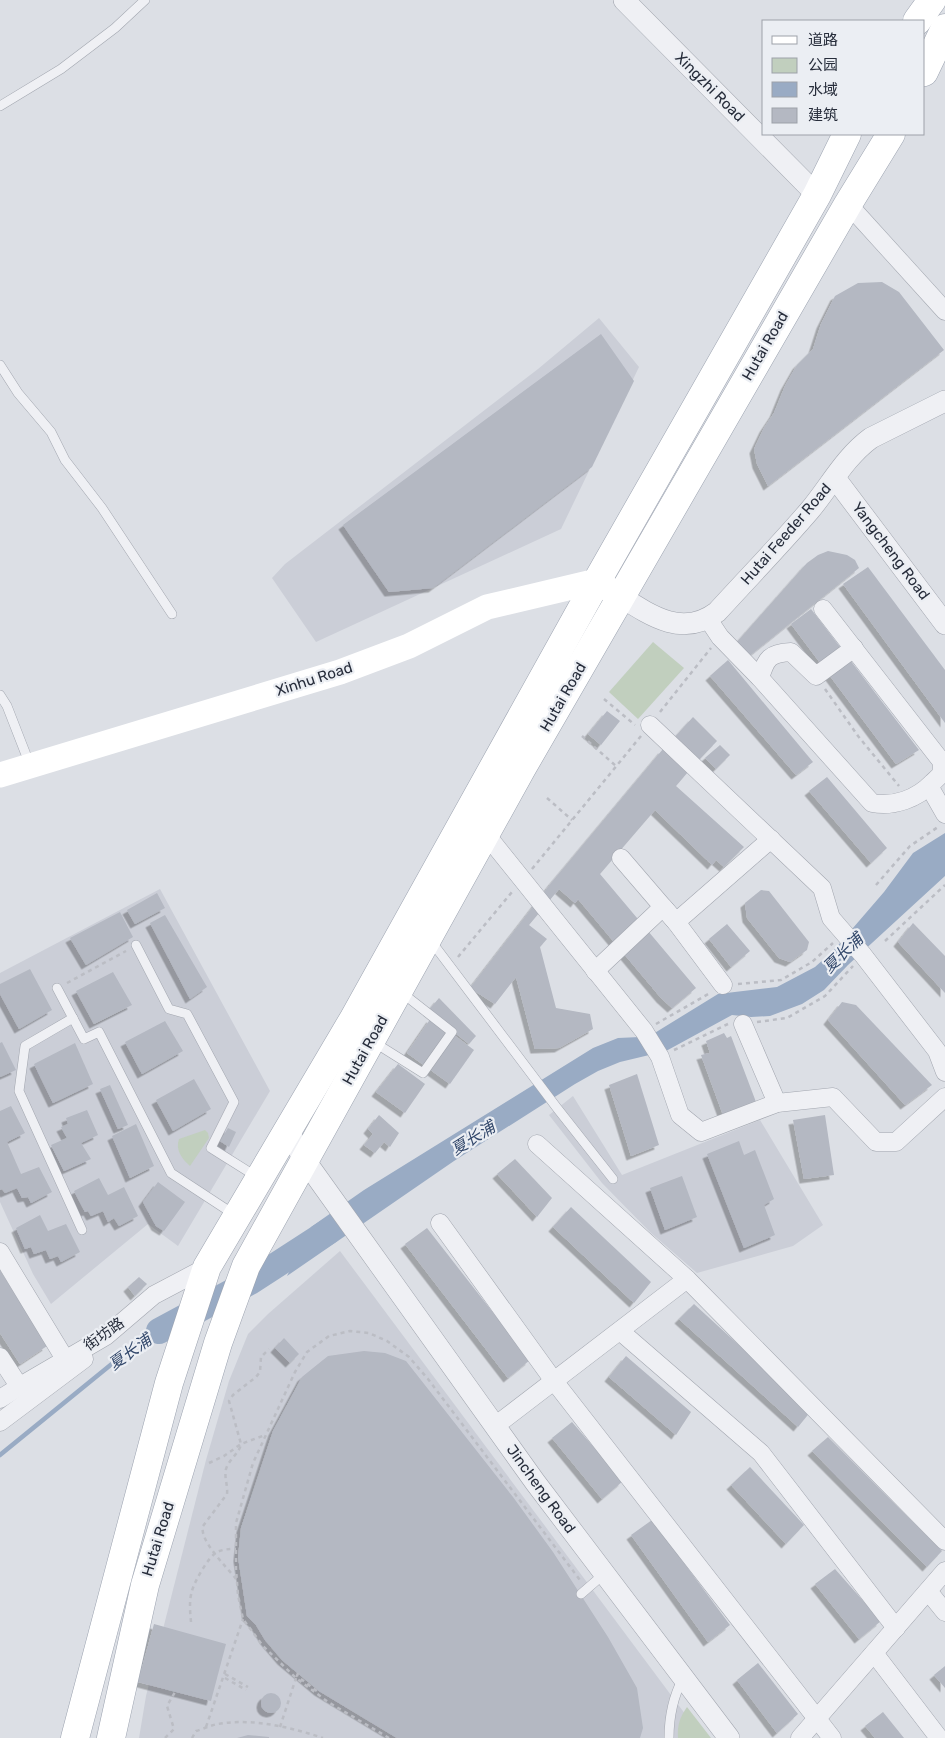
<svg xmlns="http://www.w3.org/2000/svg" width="945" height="1738" viewBox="0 0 945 1738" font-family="Rubik,'Noto Sans SC',sans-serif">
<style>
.built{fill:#cbced7}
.green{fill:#c1cfbe}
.water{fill:#99abc4}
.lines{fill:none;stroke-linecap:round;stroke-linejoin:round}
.stream{stroke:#99abc4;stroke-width:4.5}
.river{stroke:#99abc4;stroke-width:26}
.building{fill:#b4b8c2;filter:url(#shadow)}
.service-casing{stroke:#a2a6af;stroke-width:10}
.minor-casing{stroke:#a2a6af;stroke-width:19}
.tertiary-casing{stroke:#a2a6af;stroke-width:22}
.primary-casing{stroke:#9ca3b0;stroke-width:29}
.path{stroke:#bbbdc4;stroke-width:2.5;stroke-dasharray:4 4;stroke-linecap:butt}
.service{stroke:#eff0f4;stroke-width:9}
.minor{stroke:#eff0f4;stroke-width:18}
.tertiary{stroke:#eff0f4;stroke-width:21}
.secondary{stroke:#fff;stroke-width:25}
.primary{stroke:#fff;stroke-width:28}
.labels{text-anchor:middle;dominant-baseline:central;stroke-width:4.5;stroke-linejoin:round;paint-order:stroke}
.street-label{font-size:15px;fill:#272d3b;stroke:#ebeef3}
.water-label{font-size:16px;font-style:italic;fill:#34496c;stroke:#ebeef3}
</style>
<defs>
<filter id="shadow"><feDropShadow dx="-4.5" dy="4.5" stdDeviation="0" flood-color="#0004"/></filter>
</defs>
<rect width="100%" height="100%" fill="#dcdfe5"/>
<g class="built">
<path d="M599,318L639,367L561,529L316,642L272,578L285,564L538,369Z"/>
<path d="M160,889L270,1091L178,1246L148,1224L51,1304L33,1274L0,1202V973Z"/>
<path d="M573,1096L622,1175L760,1120L823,1225L793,1246L697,1273L650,1232L602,1183L549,1115Z"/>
<path d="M340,1251L703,1738H139L146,1696L206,1460L229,1381L248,1334L268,1314Z"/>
</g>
<g class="green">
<path d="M653,642L684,668L638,719L609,692Z"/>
<path d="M205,1130L208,1133L209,1138L190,1166C182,1159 175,1150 179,1139Z"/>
<path d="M687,1707L711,1738H678C677,1725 680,1717 687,1707Z"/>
</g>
<path class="water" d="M945,833V876L848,965L824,990L802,1004L770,1016L751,1017L732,1015L666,1051L620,1062L598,1071L575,1084L454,1161L287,1276L311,1227L364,1190L593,1048L618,1038L640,1037L653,1034L718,994L777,987L815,967L834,950L884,892L913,853Z"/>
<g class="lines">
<path class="stream" d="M0,1455L140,1341L159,1331"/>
<path class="river" d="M159,1331L250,1282L329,1231"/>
</g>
<g class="building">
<path d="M882,282L899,292L944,350L768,486L757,464L754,449L764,428L774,413L785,386L797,365L813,349L821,324L835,296L858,283Z"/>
<path d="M601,334L634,381L592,467L433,588L389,592L343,525Z"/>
<path d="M828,551L847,555L855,560L859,568L748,657L737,642L807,563L818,555Z"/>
<path d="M868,567L945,670V723L843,584Z"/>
<path d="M811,609L919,750L896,764L791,624Z"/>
<path d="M728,660L813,762L796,775L710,676Z"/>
<path d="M607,711L620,721L601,745L588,734Z"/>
<path d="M693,717L717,741L699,760L675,737Z"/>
<path d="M720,745L730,755L716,769L705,758Z"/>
<path d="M663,749L688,772L676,786L744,847L724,867L716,860L712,865L655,810L600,874L696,988L672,1008L661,998L578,899L575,903L559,889L529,925L547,939L540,947L556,1008L590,1014L593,1029L559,1048L535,1049L516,977L495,1004L470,988L552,882Z"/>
<path d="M827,777L887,848L871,863L809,791Z"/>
<path d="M761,890L769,891L809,942L807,950L790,962L779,958L747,918L745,903Z"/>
<path d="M157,893L165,908L135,924L127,910Z"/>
<path d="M120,912L133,937L86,965L70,938Z"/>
<path d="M165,915L207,987L190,999L150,923Z"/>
<path d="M913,923L945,956V993L898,942Z"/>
<path d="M727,924L750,951L731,967L709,939Z"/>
<path d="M30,969L52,1010L19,1029L0,994V984Z"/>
<path d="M113,972L132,1005L94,1024L76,991Z"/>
<path d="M439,998L476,1036L469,1044L428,1011Z"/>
<path d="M842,1002L856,1005L932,1085L905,1105L828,1020Z"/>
<path d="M431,1018L474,1050L450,1084L407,1053Z"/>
<path d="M165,1021L183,1051L142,1074L125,1042Z"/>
<path d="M724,1033L727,1038L731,1036L756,1102L723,1115L701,1055L710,1053L706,1041Z"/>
<path d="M2,1042L16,1070L0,1077V1043Z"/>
<path d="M75,1043L93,1084L53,1103L34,1064Z"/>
<path d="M398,1064L425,1084L405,1113L376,1092Z"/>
<path d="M637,1074L659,1145L631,1156L609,1085Z"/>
<path d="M194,1079L211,1109L173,1131L156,1100Z"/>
<path d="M110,1085L128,1125L118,1129L100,1089Z"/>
<path d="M11,1106L25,1133L7,1142L21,1174L39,1167L52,1192L31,1203L28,1197L22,1198L17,1188L5,1193L2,1189L0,1190V1111Z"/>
<path d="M87,1110L98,1135L81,1143L91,1159L64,1171L51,1145L67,1138L61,1127L68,1124L66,1118Z"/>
<path d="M379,1115L399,1133L390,1147L384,1142L375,1153L364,1145L373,1134L368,1129Z"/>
<path d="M825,1115L834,1175L804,1179L793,1120Z"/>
<path d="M136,1124L154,1166L130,1178L112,1136Z"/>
<path d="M228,1128L236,1132L229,1147L220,1141Z"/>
<path d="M739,1141L744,1155L755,1150L774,1199L764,1205L775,1235L744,1248L707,1154Z"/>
<path d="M515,1159L552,1198L537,1217L497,1174Z"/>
<path d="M682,1176L697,1217L665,1230L650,1188Z"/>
<path d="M99,1178L108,1195L124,1187L138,1216L119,1226L114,1218L108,1222L103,1211L91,1216L88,1211L85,1212L74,1191Z"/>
<path d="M158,1182L185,1202L164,1231L156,1226L143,1202Z"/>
<path d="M571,1207L651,1282L634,1303L553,1227Z"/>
<path d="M40,1215L48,1231L66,1224L80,1252L61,1262L58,1256L50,1259L46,1250L34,1254L31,1247L25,1249L16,1228Z"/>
<path d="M427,1228L530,1360L508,1378L405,1244Z"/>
<path d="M0,1270L47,1346L20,1364L0,1333Z"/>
<path d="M139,1277L147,1284L135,1296L128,1287Z"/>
<path d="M694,1304L811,1411L798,1427L679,1319Z"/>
<path d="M284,1338L299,1354L290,1363L275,1348Z"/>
<path d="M364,1351L385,1353L406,1361L513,1497L553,1552L608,1637L637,1688L643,1728L640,1738H397L319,1691L282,1660L265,1640L256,1625L247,1616L238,1557L241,1528L273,1431L302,1377L328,1356Z"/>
<path d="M626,1356L691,1412L676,1435L609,1377Z"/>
<path d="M572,1422L623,1481L602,1499L552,1438Z"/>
<path d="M828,1437L942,1551L927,1567L812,1451Z"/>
<path d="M750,1467L804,1525L786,1544L731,1485Z"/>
<path d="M652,1520L730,1625L708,1642L631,1535Z"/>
<path d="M835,1569L881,1621L859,1639L815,1584Z"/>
<path d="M154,1624L226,1644L211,1701L138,1682Z"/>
<path d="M758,1663L798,1714L777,1733L737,1680Z"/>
<path d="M945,1666V1688L934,1675Z"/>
<circle cx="271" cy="1703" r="10"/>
<path d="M883,1712L904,1738H875L865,1726Z"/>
<path d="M248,1735L269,1737V1738H237Z"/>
</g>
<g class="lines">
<defs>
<g id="service">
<path d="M0,106L61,69L115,28L145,0"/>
<path d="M0,365L18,393L51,432L65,460L102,508L172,614"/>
<path d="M0,695L7,706L30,765"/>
<path d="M431,941L557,1108L613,1179"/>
<path d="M136,945L169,1009L187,1014L234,1102L211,1148L257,1177"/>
<path d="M57,988L84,1039L99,1032L171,1173L235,1215"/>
<path d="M73,1018L25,1046L19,1091L82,1230"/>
<path d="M372,1041L423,1073L452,1032L401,992"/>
<path d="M581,1594L604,1574"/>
<path d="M669,1738C669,1716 673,1697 683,1678"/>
</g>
<g id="minor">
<path d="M848,204L945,311"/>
<path d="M708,619L720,637L760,678L872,803C894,807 917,799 933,782C935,780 939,777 941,774C942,770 942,765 942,762L823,609"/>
<path d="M760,678C766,658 770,653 791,652L816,676L854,648"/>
<path d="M650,725L822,888L831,918L863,955L937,1051L945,1072"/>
<path d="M929,786L945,814"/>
<path d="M485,833L644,1031L660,1057L680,1115L701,1132L777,1103L833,1097L876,1142H896L945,1097"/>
<path d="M621,858L676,922L723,985"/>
<path d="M595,971L663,907L676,922L771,839"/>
<path d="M743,1024L777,1103"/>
<path d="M537,1144L687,1279"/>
<path d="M440,1223L554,1381L832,1738"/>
<path d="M0,1252L65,1359"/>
<path d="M620,1331L761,1453L896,1628"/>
<path d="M0,1357L19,1386"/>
<path d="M0,1399L22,1385L106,1336L154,1295L207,1267"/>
<path d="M0,1422L84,1359"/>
<path d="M495,1426L687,1279L945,1541"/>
<path d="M928,1591L945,1612"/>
<path d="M874,1653L939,1738"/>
<path d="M800,1738L945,1571"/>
</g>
<g id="tertiary">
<path d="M624,0L817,195"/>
<path d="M835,478L945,624"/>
<path d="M620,596C651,616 683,638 717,612C748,578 780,545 810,510C830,486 845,457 871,438L945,401"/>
<path d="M288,1131L304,1159L535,1482L729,1738"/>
</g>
<g id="primary">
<path d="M917,21L932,0"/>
<path d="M924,72L945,28"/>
<path d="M75,1738L169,1383L207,1267L354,1018L597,581L817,195L847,134"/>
<path d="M111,1738L145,1585L218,1343L246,1266L522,768L848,204L891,134"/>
</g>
</defs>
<use href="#service" class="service-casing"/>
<use href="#minor" class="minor-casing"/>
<use href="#tertiary" class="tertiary-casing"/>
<use href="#primary" class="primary-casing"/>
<g class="path">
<path d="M825,689L858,736L899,786"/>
<path d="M604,699L635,725"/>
<path d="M660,712L711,648"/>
<path d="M582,736L616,766"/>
<path d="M547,798L572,820"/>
<path d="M532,869L641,736"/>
<path d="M876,885L910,846L938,827"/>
<path d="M885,941L945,885"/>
<path d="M458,957L512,892"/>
<path d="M67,983L126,951"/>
<path d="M738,984L781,980L812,962L833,943"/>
<path d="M757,1022L787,1018L825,996L853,966"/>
<path d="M656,1024L710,993"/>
<path d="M674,1050L728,1024"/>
<path d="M209,1463L224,1456L241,1444L265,1435"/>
<path d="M236,1579C227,1567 199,1541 203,1526L227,1494C228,1485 224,1478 226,1469C229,1459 239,1454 241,1444L229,1401L233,1395L256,1377L260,1372L261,1357L269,1349"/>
<path d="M191,1622C190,1612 189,1600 192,1591C194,1582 209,1556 217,1552C224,1549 229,1549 236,1549"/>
<path d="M298,1673L297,1676L318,1692L317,1693"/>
<path d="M225,1674L248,1687"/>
<path d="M225,1678L246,1690"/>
<path d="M206,1727L243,1619"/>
<path d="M280,1727L296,1678"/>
<path d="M165,1738L174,1729L167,1706L175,1692"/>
<path d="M192,1738L196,1731C203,1729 211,1725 218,1724C253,1718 290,1727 323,1738"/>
<path d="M389,1738L328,1702L296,1678L263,1646L243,1619L238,1595L236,1569V1523L253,1463L295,1372L307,1352L329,1336L350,1331L369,1333L387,1341L409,1357L428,1379L580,1580"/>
</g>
<use href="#service" class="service"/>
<use href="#minor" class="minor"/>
<use href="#tertiary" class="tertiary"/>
<path class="secondary" d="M0,775L340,672L409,646L487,607L597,581L610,590"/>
<use href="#primary" class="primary"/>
</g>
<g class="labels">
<g class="street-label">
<text transform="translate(710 87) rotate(45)">Xingzhi Road</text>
<text transform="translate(765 346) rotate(-60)">Hutai Road</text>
<text transform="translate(786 534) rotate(-49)">Hutai Feeder Road</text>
<text transform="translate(891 551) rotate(53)">Yangcheng Road</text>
<text transform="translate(314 679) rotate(-18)">Xinhu Road</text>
<text transform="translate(563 697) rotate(-60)">Hutai Road</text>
<text transform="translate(365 1050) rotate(-61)">Hutai Road</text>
<text transform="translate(104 1334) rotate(-35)">街坊路</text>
<text transform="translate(541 1489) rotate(54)">Jincheng Road</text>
<text transform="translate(158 1539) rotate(-73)">Hutai Road</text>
</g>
<g class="water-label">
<text transform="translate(843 953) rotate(-44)">夏长浦</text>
<text transform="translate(473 1138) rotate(-32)">夏长浦</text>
<text transform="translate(130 1352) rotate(-36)">夏长浦</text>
</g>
</g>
<rect x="762" y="20" width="162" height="115" fill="#ebeef3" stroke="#9da1a9"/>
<rect x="772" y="36" width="25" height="8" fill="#ffffff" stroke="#9da1a9"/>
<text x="808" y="45" font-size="15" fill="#272d3b">道路</text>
<rect x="772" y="58" width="25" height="15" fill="#c1cfbe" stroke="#9da1a9"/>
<text x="808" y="70" font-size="15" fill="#272d3b">公园</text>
<rect x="772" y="82" width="25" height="15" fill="#99abc4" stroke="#9da1a9"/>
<text x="808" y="95" font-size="15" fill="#272d3b">水域</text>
<rect x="772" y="108" width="25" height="15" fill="#b4b8c2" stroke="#9da1a9"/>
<text x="808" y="120" font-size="15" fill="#272d3b">建筑</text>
</svg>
